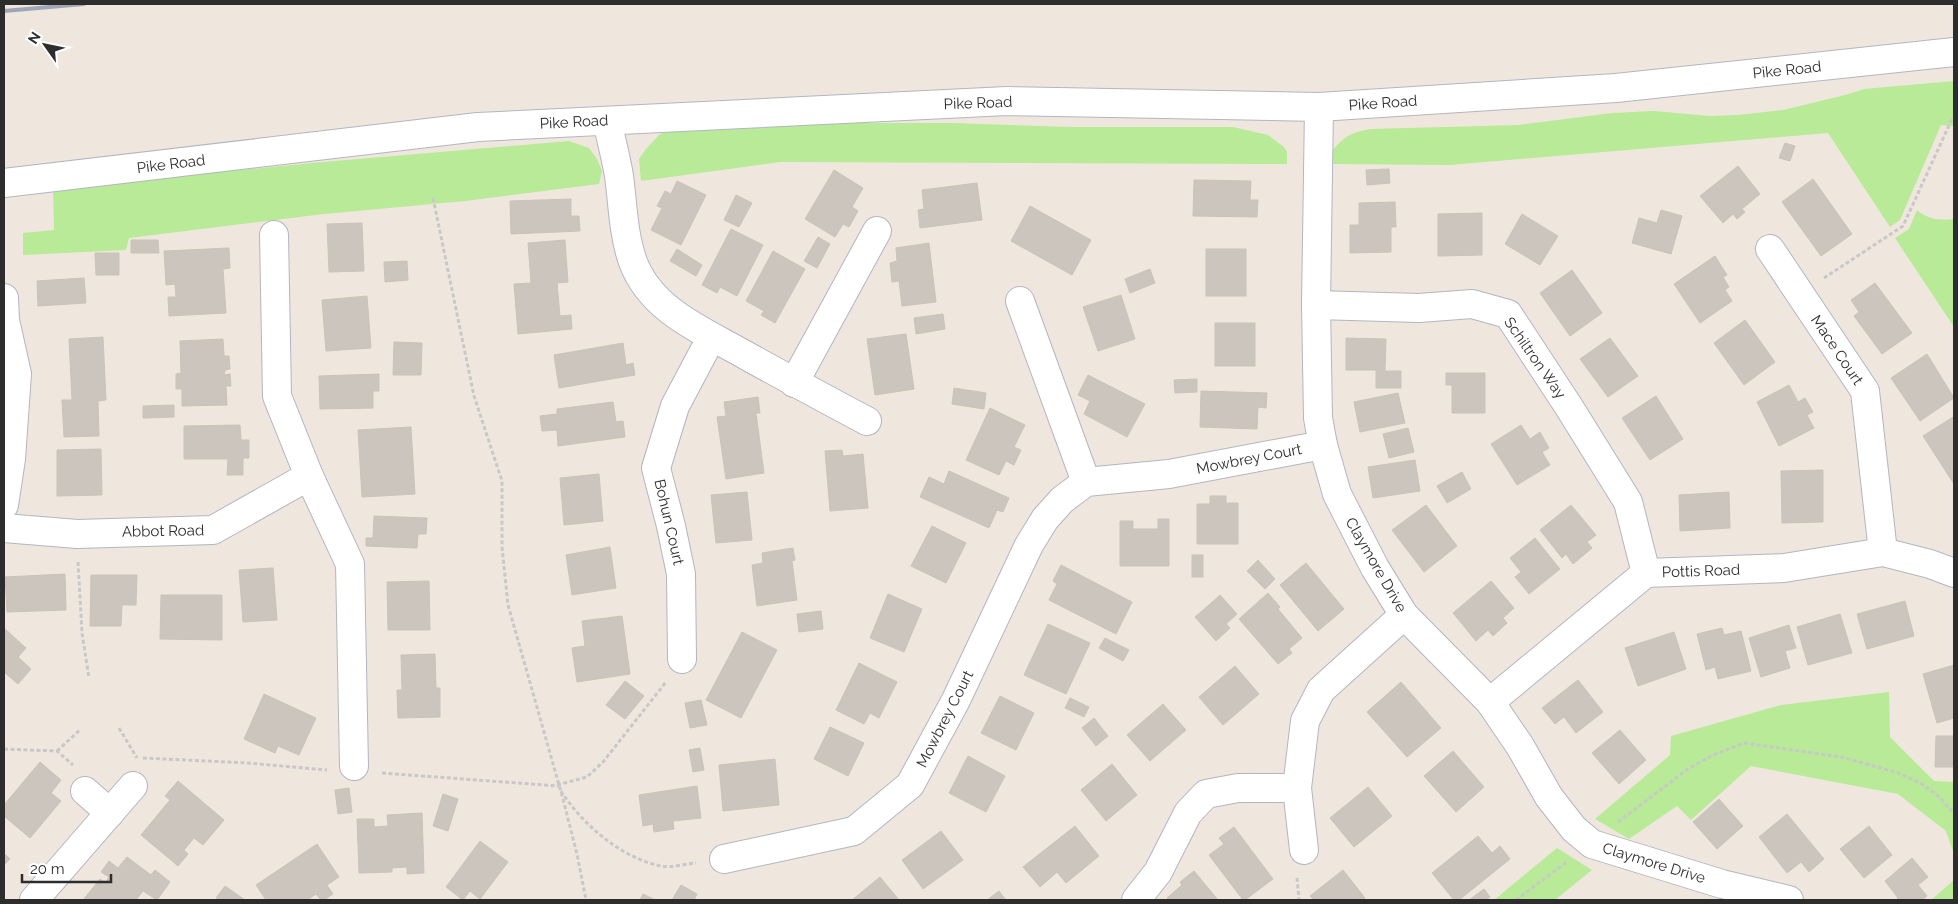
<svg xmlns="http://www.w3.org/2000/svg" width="1958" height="904" viewBox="0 0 1958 904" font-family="Raleway,sans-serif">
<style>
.green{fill:#b8ea97}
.building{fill:#cbc5bd;stroke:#cbc3b7}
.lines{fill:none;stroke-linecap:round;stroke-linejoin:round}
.minor-casing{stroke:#b2b6c1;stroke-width:30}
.path{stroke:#c8c8c8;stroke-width:3;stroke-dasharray:4 2.5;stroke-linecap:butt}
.minor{stroke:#fff;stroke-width:28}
.rail{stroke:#a0a5b8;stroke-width:4}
.labels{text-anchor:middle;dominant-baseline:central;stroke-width:5;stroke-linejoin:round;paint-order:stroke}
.street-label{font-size:15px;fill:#2d2d2d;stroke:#fff}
</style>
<rect width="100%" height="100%" fill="#efe7de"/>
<g class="green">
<path d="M1954,81V126L1941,125L1900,220L1890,227L1828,133L1450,165L1332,164L1330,153C1344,137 1349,133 1370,129L1519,125L1612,113L1654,111L1710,116L1738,115L1783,110L1845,95L1864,89Z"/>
<path d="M845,123H953L1071,127H1233L1268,135L1284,147L1287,152V164L780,162L641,181L639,159L646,149L660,134L677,130L738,129Z"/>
<path d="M569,141L589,148L597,159L602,171L599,184L465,201L324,214L129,238L126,250L23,255V233L54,230L53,188L323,162Z"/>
<path d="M1917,210C1927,219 1940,221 1954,219V327L1895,238L1909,229Z"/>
<path d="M1889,692L1890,737L1934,781L1954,782V854L1946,831L1898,794L1751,766L1691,820L1677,806L1629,839L1595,819L1670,755L1671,736L1781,705Z"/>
<path d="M1557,848L1592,870L1555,900H1494Z"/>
<path d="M1954,880V900H1931Z"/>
</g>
<g class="building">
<path d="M1785,143L1795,146L1790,161L1779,158Z"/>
<path d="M1738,166L1760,194L1742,209L1745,212L1737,219L1733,214L1723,223L1700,196Z"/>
<path d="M1389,169L1390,183L1367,185L1366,170Z"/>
<path d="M834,170L863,188L852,207L858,211L849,227L843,224L835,237L805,219Z"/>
<path d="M1813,179L1852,234L1821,256L1782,202Z"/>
<path d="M1194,180L1251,181L1250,200H1258L1257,217L1193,216Z"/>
<path d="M677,181L706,195L681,245L651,230L662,208L657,206L665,191L671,194Z"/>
<path d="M977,183L982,220L920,228L918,210L924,209L922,190Z"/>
<path d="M736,195L752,203L739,227L724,220Z"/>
<path d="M571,199V216H579L580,231L511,234L510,201Z"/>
<path d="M1395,202L1396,227H1391V252L1350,253V225H1359V203Z"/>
<path d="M1030,206L1091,240L1072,275L1011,241Z"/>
<path d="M1661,210L1682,216L1671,254L1632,243L1639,218L1657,223Z"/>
<path d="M1482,213V255L1438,256V214Z"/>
<path d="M1522,214L1558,236L1540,265L1505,244Z"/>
<path d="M362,223L364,271L329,272L327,224Z"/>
<path d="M731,229L763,245L737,296L720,287L717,293L702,285Z"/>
<path d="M818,237L830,244L817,268L804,261Z"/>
<path d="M131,240H158L159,253H131Z"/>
<path d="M565,240L568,282L557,283L560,316L571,315L572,329L518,334L514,284L531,283L528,243Z"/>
<path d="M929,243L936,302L902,306L899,281L892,282L890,263L897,261L896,248Z"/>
<path d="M229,248L230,268L223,269L226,313L169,316L168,297H176L175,284L166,285L164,251Z"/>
<path d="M677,249L702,265L696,276L670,261Z"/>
<rect x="1206" y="249" width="40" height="47"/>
<path d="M773,251L805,269L775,323L761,315L764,311L746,301Z"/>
<path d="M95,253H119V275H96Z"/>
<path d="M1715,256L1727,275L1723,277L1729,287L1725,290L1732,301L1700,323L1674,284Z"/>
<path d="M407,261L408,280L385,282L384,262Z"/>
<path d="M1150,269L1155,283L1130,293L1125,279Z"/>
<path d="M1572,270L1602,313L1570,336L1540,293Z"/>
<path d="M84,278L86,303L38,306L37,281Z"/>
<path d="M1875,283L1912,333L1882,354L1854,316L1859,312L1851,300Z"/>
<path d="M1121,295L1135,339L1098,351L1083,307Z"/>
<path d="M367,296L371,348L326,351L322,300Z"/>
<path d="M943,314L945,329L916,334L914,318Z"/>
<path d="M1745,320L1775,362L1744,385L1714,343Z"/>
<rect x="1215" y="323" width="40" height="43"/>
<path d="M906,334L914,389L875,395L867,339Z"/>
<path d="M103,337L106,400L98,401L99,436L64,437L62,400H72L69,339Z"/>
<path d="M1346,338L1386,339L1385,371H1401V388H1376V370H1346Z"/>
<path d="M1610,338L1638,376L1608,397L1580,359Z"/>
<path d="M223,339L224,356H229L230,369L225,370L224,375L230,374L231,386H226L227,405L182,406V389H176V374L181,373L180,341Z"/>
<path d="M394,342L422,343L421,375H393Z"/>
<path d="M623,343L626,365L633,363L635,375L559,388L554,355Z"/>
<path d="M1927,354L1954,398L1920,421L1891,378Z"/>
<path d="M1446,373H1485V413H1452V385H1446Z"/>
<path d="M379,374V391H373V408L320,409L319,376Z"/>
<path d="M1088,375L1145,404L1127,437L1084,414L1090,401L1078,395Z"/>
<path d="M1197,379V392L1175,393L1174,380Z"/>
<path d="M1789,385L1798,402L1805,398L1813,412L1807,415L1814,428L1779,446L1757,402Z"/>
<path d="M954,388L986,393L984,409L952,404Z"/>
<path d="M1201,391L1267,393L1266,408L1258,407L1257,429L1200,427Z"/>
<path d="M1398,393L1405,423L1360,432L1354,402Z"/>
<path d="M1656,396L1683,439L1650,460L1622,418Z"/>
<path d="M758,397L760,413H756L764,473L726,479L717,417L726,416L724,402Z"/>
<path d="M613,402L616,422L623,421L625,437L558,446L557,430L542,431L540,416L557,414V409Z"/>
<path d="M174,405V417L143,418V406Z"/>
<path d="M990,408L1025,425L1014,447L1021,450L1014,465L1006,461L999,475L966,460Z"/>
<path d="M1953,417L1954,419V484L1923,436Z"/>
<path d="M240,425L241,440H249V458H243V475H227L228,459H184V426Z"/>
<path d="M1521,425L1530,439L1540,432L1549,448L1542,452L1550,465L1517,485L1491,444Z"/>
<path d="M411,427L415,494L362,497L358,430Z"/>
<path d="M1408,428L1414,452L1389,458L1383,434Z"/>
<path d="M101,449L102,495L57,496V450Z"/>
<path d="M842,450L843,456L863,454L868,508L830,511L825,451Z"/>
<path d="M1415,460L1420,491L1373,498L1368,467Z"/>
<path d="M1823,470V522L1782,523L1781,471Z"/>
<path d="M949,471L1009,498L1003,512L997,510L989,528L920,497L929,477L944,484Z"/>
<path d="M1462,472L1471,489L1447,503L1437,486Z"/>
<path d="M599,474L603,521L564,525L560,478Z"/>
<path d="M747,492L752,540L716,543L711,495Z"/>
<path d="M1729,492L1730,528L1680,531L1679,495Z"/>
<path d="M1210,496H1226V503H1238V544H1197V504H1210Z"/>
<path d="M1426,505L1457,546L1424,572L1392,530Z"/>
<path d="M1571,505L1596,535L1587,542L1592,548L1573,564L1566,554L1562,558L1540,530Z"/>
<path d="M374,516L427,518L426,534H418L417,548L366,546V538H373Z"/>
<path d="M1158,519H1169V566H1120V521H1133V529H1158Z"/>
<path d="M932,526L966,543L946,583L911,566Z"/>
<path d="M1535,538L1560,569L1529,594L1515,577L1521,572L1510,558Z"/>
<path d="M610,547L616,588L572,595L566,555Z"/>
<path d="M793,548L795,560L792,561L797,600L757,606L752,565L763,563L762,553Z"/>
<rect x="1192" y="555" width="11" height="22"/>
<path d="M1258,560L1275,579L1265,589L1247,571Z"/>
<path d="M1306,563L1344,609L1318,631L1280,585Z"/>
<path d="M1061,565L1132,602L1116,634L1049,600L1057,584L1053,581Z"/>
<path d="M273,568L277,620L243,622L239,570Z"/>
<path d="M65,574L66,610L7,612L5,577Z"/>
<path d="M91,575H137L136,605H122L121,626H90Z"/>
<path d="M429,581L430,630H388L387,582Z"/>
<path d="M1491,581L1514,608L1503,618L1507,623L1493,636L1488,630L1476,641L1453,613Z"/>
<path d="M1268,593L1280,607L1278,609L1302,638L1289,649L1292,653L1278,664L1239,619Z"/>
<path d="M888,594L922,609L904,652L870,638Z"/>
<path d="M161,595H222V640L160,639Z"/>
<path d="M1220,595L1237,614L1226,624L1209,605Z"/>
<path d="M1905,601L1914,636L1867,649L1857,614Z"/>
<path d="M1209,605L1230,628L1216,641L1195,617Z"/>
<path d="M821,611L823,629L799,632L797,614Z"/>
<path d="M1840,614L1852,653L1808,665L1797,627Z"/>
<path d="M622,616L630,674L577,682L572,648L585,646L582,621Z"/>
<path d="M1048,624L1090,643L1066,694L1024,675Z"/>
<path d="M1789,625L1796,648L1785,651L1790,668L1761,677L1749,638Z"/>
<path d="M4,628L26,648L18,657L31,669L18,684L4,672Z"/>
<path d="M1722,628L1724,635L1741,631L1751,671L1718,679L1715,667L1706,670L1697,634Z"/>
<path d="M742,632L777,650L741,718L706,700Z"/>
<path d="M1674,632L1686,669L1638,686L1625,648Z"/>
<path d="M1105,638L1129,650L1123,661L1099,648Z"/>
<path d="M435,654L436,688H440V717L398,718L397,690H402L401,655Z"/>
<path d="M859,663L897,682L879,718L870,713L864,724L836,710Z"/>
<path d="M1954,665V718L1937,723L1923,674Z"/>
<path d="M1235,666L1259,694L1223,725L1199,697Z"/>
<path d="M1578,680L1603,712L1576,733L1564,717L1555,724L1542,708Z"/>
<path d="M625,681L644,696L625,719L606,705Z"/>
<path d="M1401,682L1441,728L1407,757L1367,712Z"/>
<path d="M264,694L316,718L299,755L278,746L275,753L244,739Z"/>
<path d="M1000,696L1034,713L1016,750L981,733Z"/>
<path d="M1070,698L1089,707L1084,717L1065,708Z"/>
<path d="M701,700L707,725L690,728L685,703Z"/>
<path d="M1163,704L1186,730L1150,761L1127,735Z"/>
<path d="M1094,718L1108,736L1096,746L1082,728Z"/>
<path d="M830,727L864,743L848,776L814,759Z"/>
<path d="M1620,730L1646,760L1619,784L1592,753Z"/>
<path d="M1936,736H1954V767H1935Z"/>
<path d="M700,748L704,770L693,772L689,750Z"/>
<path d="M1453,751L1484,787L1456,812L1424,776Z"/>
<path d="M968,756L1005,776L986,812L949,793Z"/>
<path d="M775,759L779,805L723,811L719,765Z"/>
<path d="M40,762L61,780L51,793L61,801L30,838L4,816V805Z"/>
<path d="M1112,764L1137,795L1106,821L1081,790Z"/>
<path d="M178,781L224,820L203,845L194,838L184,850L188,854L178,866L141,835L170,800L165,796Z"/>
<path d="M697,786L701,818L673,821L674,829L654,832L653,824L643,826L639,795Z"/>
<path d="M1368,787L1392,816L1354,847L1330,818Z"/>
<path d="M349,788L352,812L338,814L335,790Z"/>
<path d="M443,794L458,799L448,831L433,826Z"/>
<path d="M1719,799L1743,826L1717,849L1693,822Z"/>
<path d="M422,813L424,873L407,874V867L392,868V872L359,873L357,819H374V827L388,826L387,815Z"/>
<path d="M1787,814L1824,859L1809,872L1801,862L1787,873L1759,837Z"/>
<path d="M1075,826L1099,856L1066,883L1057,872L1040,887L1023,867Z"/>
<path d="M1869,826L1892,855L1864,878L1840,849Z"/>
<path d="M1234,827L1273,879L1245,900H1243L1209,855L1224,844L1219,838Z"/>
<path d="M941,831L963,860L923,889L902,860Z"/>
<path d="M1478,836L1492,853L1500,846L1510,859L1459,900H1454L1432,873Z"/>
<path d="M480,841L508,862L480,899L470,891L463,900L446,887Z"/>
<path d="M317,844L339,877L327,885L333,894L324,900H321L316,894L307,900H266L256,885Z"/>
<path d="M4,853L10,859L4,865Z"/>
<path d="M127,857L151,875L155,870L170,882L157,900L143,891L136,900H83L100,879L105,883L109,877L101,872L109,861L118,868Z"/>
<path d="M1912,858L1928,877L1918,885L1927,896L1922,900H1896L1898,898L1885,881Z"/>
<path d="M1343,870L1365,898L1363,900H1314L1310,896Z"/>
<path d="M1194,871L1218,900H1169L1167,898L1182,885L1180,882Z"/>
<path d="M880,877L899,900H852Z"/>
<path d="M681,885L697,894L694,900H672Z"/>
<path d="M225,886L245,900H220L216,898Z"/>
<path d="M1484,889L1490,897L1486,900H1469Z"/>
<path d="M999,891L1006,900H987Z"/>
<path d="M643,894L655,900H640Z"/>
</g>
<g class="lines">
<defs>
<g id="minor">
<path d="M1319,107L1316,305L1318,418L1323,445L1337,494L1375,568L1404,615L1490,702L1520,746L1549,797L1574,829L1592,844L1722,884L1789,900"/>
<path d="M607,121C611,139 616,158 619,176C623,205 623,234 633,262C652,312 704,331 747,356C787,378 827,400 867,421"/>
<path d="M4,183L478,127L1007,101L1319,107L1616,88L1954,52"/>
<path d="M1770,249L1865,391L1883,552"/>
<path d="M4,298L5,320L17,374L11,459L4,505"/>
<path d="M1020,301L1086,482"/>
<path d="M1316,305L1419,308L1472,304L1508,314L1569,407L1628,502L1646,573"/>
<path d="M794,383L877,231"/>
<path d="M309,476L350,564L354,766"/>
<path d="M4,528L77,534L213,530L309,476L277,396L274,235"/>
<path d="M682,659L681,574L671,526L656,468L675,406L711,338"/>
<path d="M1490,702L1646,573L1784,568L1883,552L1930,564L1954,573"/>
<path d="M1297,788L1304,850"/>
<path d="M85,791L110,813"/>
<path d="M724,859L854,831L910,785L956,700L1029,545L1045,519L1062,500L1086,482L1169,474L1323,445"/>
<path d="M34,900L133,786"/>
<path d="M1136,900L1158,872L1188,813L1206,794L1238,788H1297L1305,721L1321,690L1404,615"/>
</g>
</defs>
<use href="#minor" class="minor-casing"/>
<g class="path">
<path d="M433,198L474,396L502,481V547L508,605L563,799L577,854L586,900"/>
<path d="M1824,278L1903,226L1952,119"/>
<path d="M78,562L82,633L89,678"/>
<path d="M119,728L137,758"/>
<path d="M4,749L57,751L73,765"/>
<path d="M57,751L81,729"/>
<path d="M143,758L248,763L327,770"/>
<path d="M382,773L558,786"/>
<path d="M557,785L587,777L603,762L666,682"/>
<path d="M561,791C582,824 621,858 661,866C671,868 685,864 696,863"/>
<path d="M1618,822L1688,769L1711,756L1744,743L1841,757L1899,773L1922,784L1938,796L1954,813"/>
<path d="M1297,878L1299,900"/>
<path d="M1516,900L1568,861"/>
</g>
<use href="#minor" class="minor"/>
<path class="rail" d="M4,11L84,4"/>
</g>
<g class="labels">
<g class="street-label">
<text transform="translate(1787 70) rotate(-6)">Pike Road</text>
<text transform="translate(978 103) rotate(-2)">Pike Road</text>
<text transform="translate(1383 103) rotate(-4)">Pike Road</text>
<text transform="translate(574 122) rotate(-3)">Pike Road</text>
<text transform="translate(171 164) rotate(-7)">Pike Road</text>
<text transform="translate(1837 350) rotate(56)">Mace Court</text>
<text transform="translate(1535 358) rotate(55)">Schiltron Way</text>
<text transform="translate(1249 459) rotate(-11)">Mowbrey Court</text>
<text transform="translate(669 522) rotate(77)">Bohun Court</text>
<text transform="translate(163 531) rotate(-1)">Abbot Road</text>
<text transform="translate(1376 565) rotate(60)">Claymore Drive</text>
<text transform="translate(1701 571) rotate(-2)">Pottis Road</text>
<text transform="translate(945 719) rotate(-63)">Mowbrey Court</text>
<text transform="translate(1654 863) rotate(17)">Claymore Drive</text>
</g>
</g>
<rect width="1958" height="904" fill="none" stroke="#2d2d2d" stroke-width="10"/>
<g transform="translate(45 45) rotate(303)" stroke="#ffffff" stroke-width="4" paint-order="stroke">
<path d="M0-4L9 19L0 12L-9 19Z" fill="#2d2d2d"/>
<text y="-8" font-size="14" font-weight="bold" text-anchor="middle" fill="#2d2d2d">N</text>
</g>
<path d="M22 874v8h89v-8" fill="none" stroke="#2d2d2d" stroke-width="2.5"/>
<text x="30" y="874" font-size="15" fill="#2d2d2d" stroke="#ffffff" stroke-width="4" paint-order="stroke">20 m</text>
</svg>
